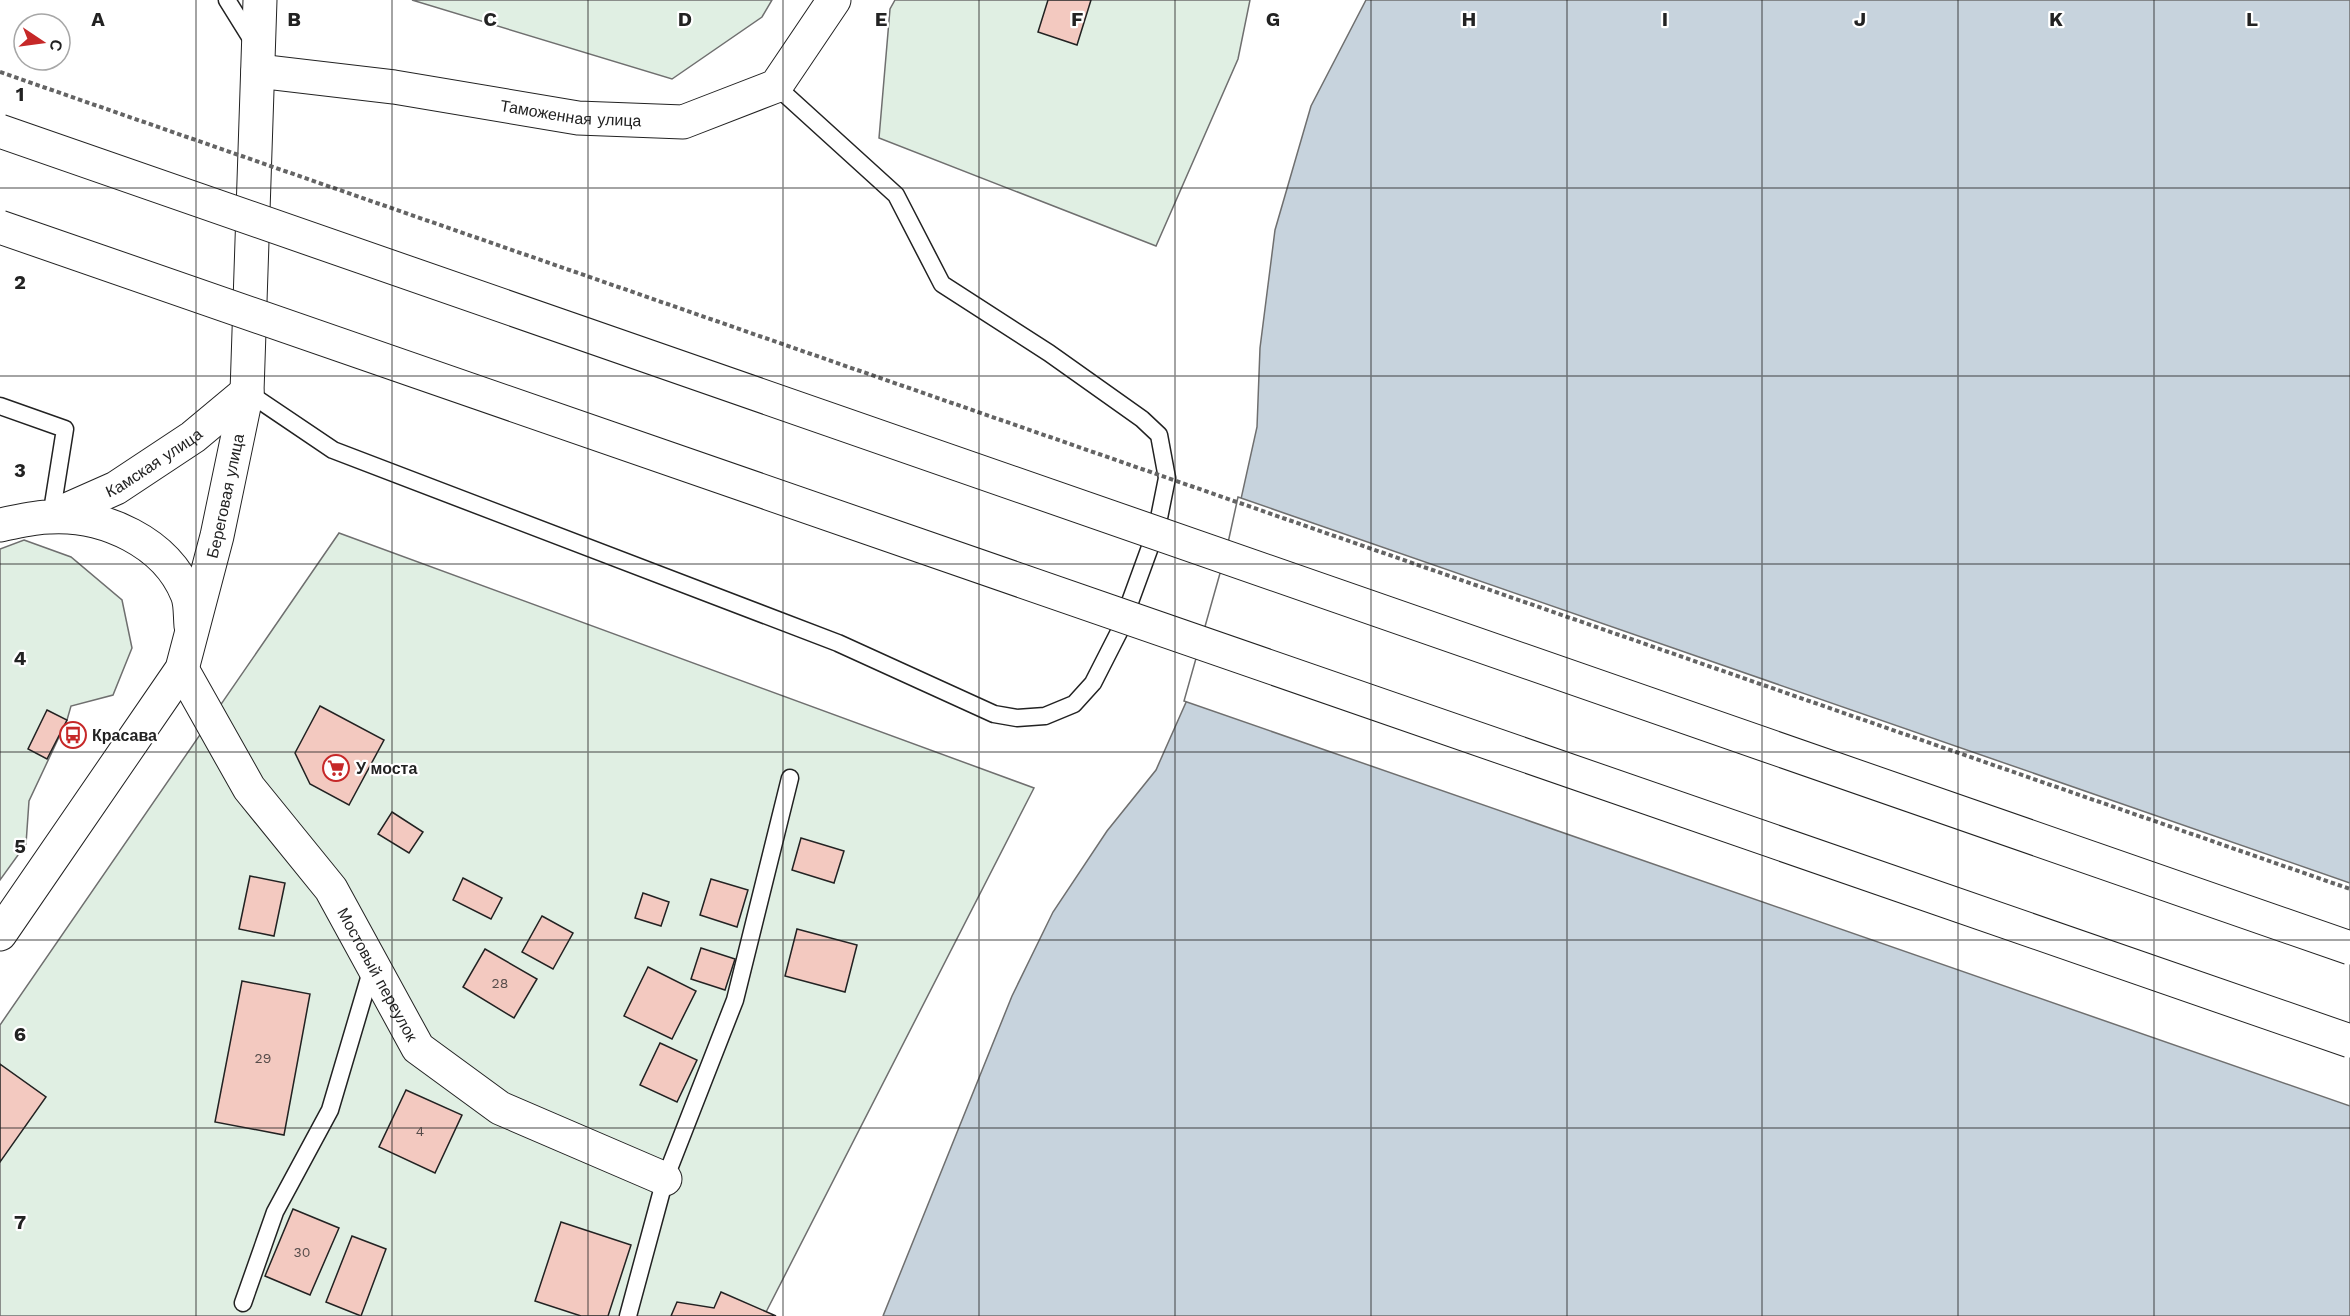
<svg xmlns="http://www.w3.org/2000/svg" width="2350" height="1316" viewBox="0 0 2350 1316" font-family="'Work Sans',sans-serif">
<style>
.green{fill:#e0efe3;stroke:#6f6f6f;stroke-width:1.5}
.water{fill:#c7d3dd;stroke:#6f6f6f;stroke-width:1.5}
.pier{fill:#fff;stroke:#6f6f6f;stroke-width:1.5}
.building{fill:#f3c9c0;stroke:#222;stroke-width:1.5}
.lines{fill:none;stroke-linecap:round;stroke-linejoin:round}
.lane-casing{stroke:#222;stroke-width:19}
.street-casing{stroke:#222;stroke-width:35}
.secondary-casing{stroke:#222;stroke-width:35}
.lane{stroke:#fff;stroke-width:16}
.street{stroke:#fff;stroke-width:33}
.secondary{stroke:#fff;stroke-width:33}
.highway-bridge-casing{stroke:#222;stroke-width:35;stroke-linecap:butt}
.path-bridge{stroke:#646464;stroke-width:4;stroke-dasharray:4.5 3;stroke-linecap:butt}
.highway-bridge{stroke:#fff;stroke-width:33}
.grid{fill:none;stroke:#222;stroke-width:1.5;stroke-opacity:0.55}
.labels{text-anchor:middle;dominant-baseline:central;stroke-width:4.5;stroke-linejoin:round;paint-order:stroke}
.number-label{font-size:14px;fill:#564c4a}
.street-label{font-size:16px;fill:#222;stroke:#fff}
.poi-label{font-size:16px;font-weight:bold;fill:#222;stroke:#fff;text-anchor:start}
.grid-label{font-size:20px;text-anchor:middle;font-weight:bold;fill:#222;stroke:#fff;stroke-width:4.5;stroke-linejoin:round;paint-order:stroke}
</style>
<rect width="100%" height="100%" fill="#fff"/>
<g class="green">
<path d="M412,0H772L762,17L672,79Z"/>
<path d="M895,0H1250L1238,59L1156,246L879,138L890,9Z"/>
<path d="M339,533L1034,788L764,1316H0V1025Z"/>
<path d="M24,540L71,557L122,600L132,648L113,695L71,706L67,720L29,801L26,844L0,880V549Z"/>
</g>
<path class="water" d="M1366,0H2350V1316H883L1012,996L1053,912L1107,831L1156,770L1187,700L1229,553L1257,427L1260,348L1275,230L1311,106Z"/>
<path class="pier" d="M1238,497L2350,883V1106L1184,701L1226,552Z"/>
<g class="building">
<path d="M1048,0H1091L1077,45L1038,32Z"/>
<path d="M320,706L384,740L349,805L310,784L295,753Z"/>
<path d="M47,710L67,720L47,759L28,749Z"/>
<path d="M392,812L423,832L409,853L378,834Z"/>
<path d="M801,838L844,851L834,883L792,870Z"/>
<path d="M250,876L285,883L274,936L239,929Z"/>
<path d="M463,878L502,898L491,919L453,900Z"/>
<path d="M711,879L748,890L737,927L700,915Z"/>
<path d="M643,893L669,902L661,926L635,918Z"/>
<path d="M542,916L573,933L553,969L522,952Z"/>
<path d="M797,929L857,945L845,992L785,976Z"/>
<path d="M701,948L735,959L725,990L691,979Z"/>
<path d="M485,949L537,979L514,1018L463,987Z"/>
<path d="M648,967L696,991L672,1039L624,1016Z"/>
<path d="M242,981L310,994L284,1135L215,1122Z"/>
<path d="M660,1043L697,1060L677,1102L640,1085Z"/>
<path d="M0,1064L46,1097L0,1162Z"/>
<path d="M406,1090L462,1115L435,1173L379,1147Z"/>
<path d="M293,1209L339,1228L310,1295L265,1276Z"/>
<path d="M561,1222L631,1245L608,1316H581L535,1301Z"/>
<path d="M352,1236L386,1249L361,1316L326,1302Z"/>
<path d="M721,1292L776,1316H671L677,1302L714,1308Z"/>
</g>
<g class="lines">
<defs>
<g id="lane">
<path d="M227,0L255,45"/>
<path d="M247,392L333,450L838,643L994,714L1017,718L1045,716L1074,704L1093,683L1119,632L1157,528L1167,478L1159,435L1142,419L1049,353L942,284L896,195L776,86"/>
<path d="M0,406L65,429L51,517"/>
<path d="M243,1303L275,1212L330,1110L372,968"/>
<path d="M628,1316L665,1179L735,1000L790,778"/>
</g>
<g id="street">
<path id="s1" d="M258,71L394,87L578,118L683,122L776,86L834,0"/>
<path id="s2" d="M182,669L249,788L331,889L418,1048L500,1108L665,1179"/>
</g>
<g id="secondary">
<path id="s3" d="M55,515L116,488L193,437L247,392"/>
<path d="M0,525C16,522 34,517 50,517C104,514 166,542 187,594C191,603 190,616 191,626"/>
<path id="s4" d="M0,934L182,669L217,536L247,392L260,0"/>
</g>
</defs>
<use href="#lane" class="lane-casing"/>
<use href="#street" class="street-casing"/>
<use href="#secondary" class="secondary-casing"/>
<use href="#lane" class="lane"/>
<use href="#street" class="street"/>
<use href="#secondary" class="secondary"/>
<defs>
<g id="highway-bridge">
<path d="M0,131L2350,948"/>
<path d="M0,227L2350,1041"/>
</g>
</defs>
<use href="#highway-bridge" class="highway-bridge-casing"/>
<path class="path-bridge" d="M0,72L2350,889"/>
<use href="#highway-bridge" class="highway-bridge"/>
</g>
<path class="grid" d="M196,0V1316M392,0V1316M588,0V1316M783,0V1316M979,0V1316M1175,0V1316M1371,0V1316M1567,0V1316M1762,0V1316M1958,0V1316M2154,0V1316M0,188H2350M0,376H2350M0,564H2350M0,752H2350M0,940H2350M0,1128H2350"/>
<defs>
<symbol id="bus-ring" viewBox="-11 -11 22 22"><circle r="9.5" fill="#fff" stroke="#c62828" stroke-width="1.5"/><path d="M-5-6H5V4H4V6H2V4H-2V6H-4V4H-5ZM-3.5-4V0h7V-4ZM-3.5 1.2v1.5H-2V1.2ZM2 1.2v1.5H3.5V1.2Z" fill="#c62828"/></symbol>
<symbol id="supermarket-ring" viewBox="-11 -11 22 22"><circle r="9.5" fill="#fff" stroke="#c62828" stroke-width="1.5"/><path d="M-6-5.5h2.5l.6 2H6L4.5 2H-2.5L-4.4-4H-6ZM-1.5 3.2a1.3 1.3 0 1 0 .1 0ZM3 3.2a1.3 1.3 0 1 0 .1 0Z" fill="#c62828"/></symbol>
</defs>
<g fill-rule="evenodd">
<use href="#bus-ring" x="58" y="720" width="30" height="30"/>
<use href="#supermarket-ring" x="321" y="753" width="30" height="30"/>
</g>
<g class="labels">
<g class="number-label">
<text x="500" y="983">28</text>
<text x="263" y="1058">29</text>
<text x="420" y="1131">4</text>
<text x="302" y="1252">30</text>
</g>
<g class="street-label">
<text stroke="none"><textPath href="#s1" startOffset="316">Таможенная улица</textPath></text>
<text stroke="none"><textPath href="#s3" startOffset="112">Камская улица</textPath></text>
<text stroke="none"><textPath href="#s4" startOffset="500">Береговая улица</textPath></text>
<text stroke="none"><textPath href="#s2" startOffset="364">Мостовый переулок</textPath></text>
</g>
<g class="poi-label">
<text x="92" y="735">Красава</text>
<text x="356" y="768">У моста</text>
</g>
</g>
<g class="grid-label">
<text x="98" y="26">A</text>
<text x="294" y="26">B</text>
<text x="490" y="26">C</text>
<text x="685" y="26">D</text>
<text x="881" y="26">E</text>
<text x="1077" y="26">F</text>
<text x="1273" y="26">G</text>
<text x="1469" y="26">H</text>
<text x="1665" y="26">I</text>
<text x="1860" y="26">J</text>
<text x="2056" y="26">K</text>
<text x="2252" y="26">L</text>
<text x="20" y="101">1</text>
<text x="20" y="289">2</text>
<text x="20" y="477">3</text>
<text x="20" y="665">4</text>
<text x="20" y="853">5</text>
<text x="20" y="1041">6</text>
<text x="20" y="1229">7</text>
</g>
<g transform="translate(42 42) rotate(103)"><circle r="28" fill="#ffffff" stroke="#a7a7a7" stroke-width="1.5"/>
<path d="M0-4.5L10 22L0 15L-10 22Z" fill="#c62828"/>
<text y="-9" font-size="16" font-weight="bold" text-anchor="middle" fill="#222222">С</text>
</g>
</svg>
